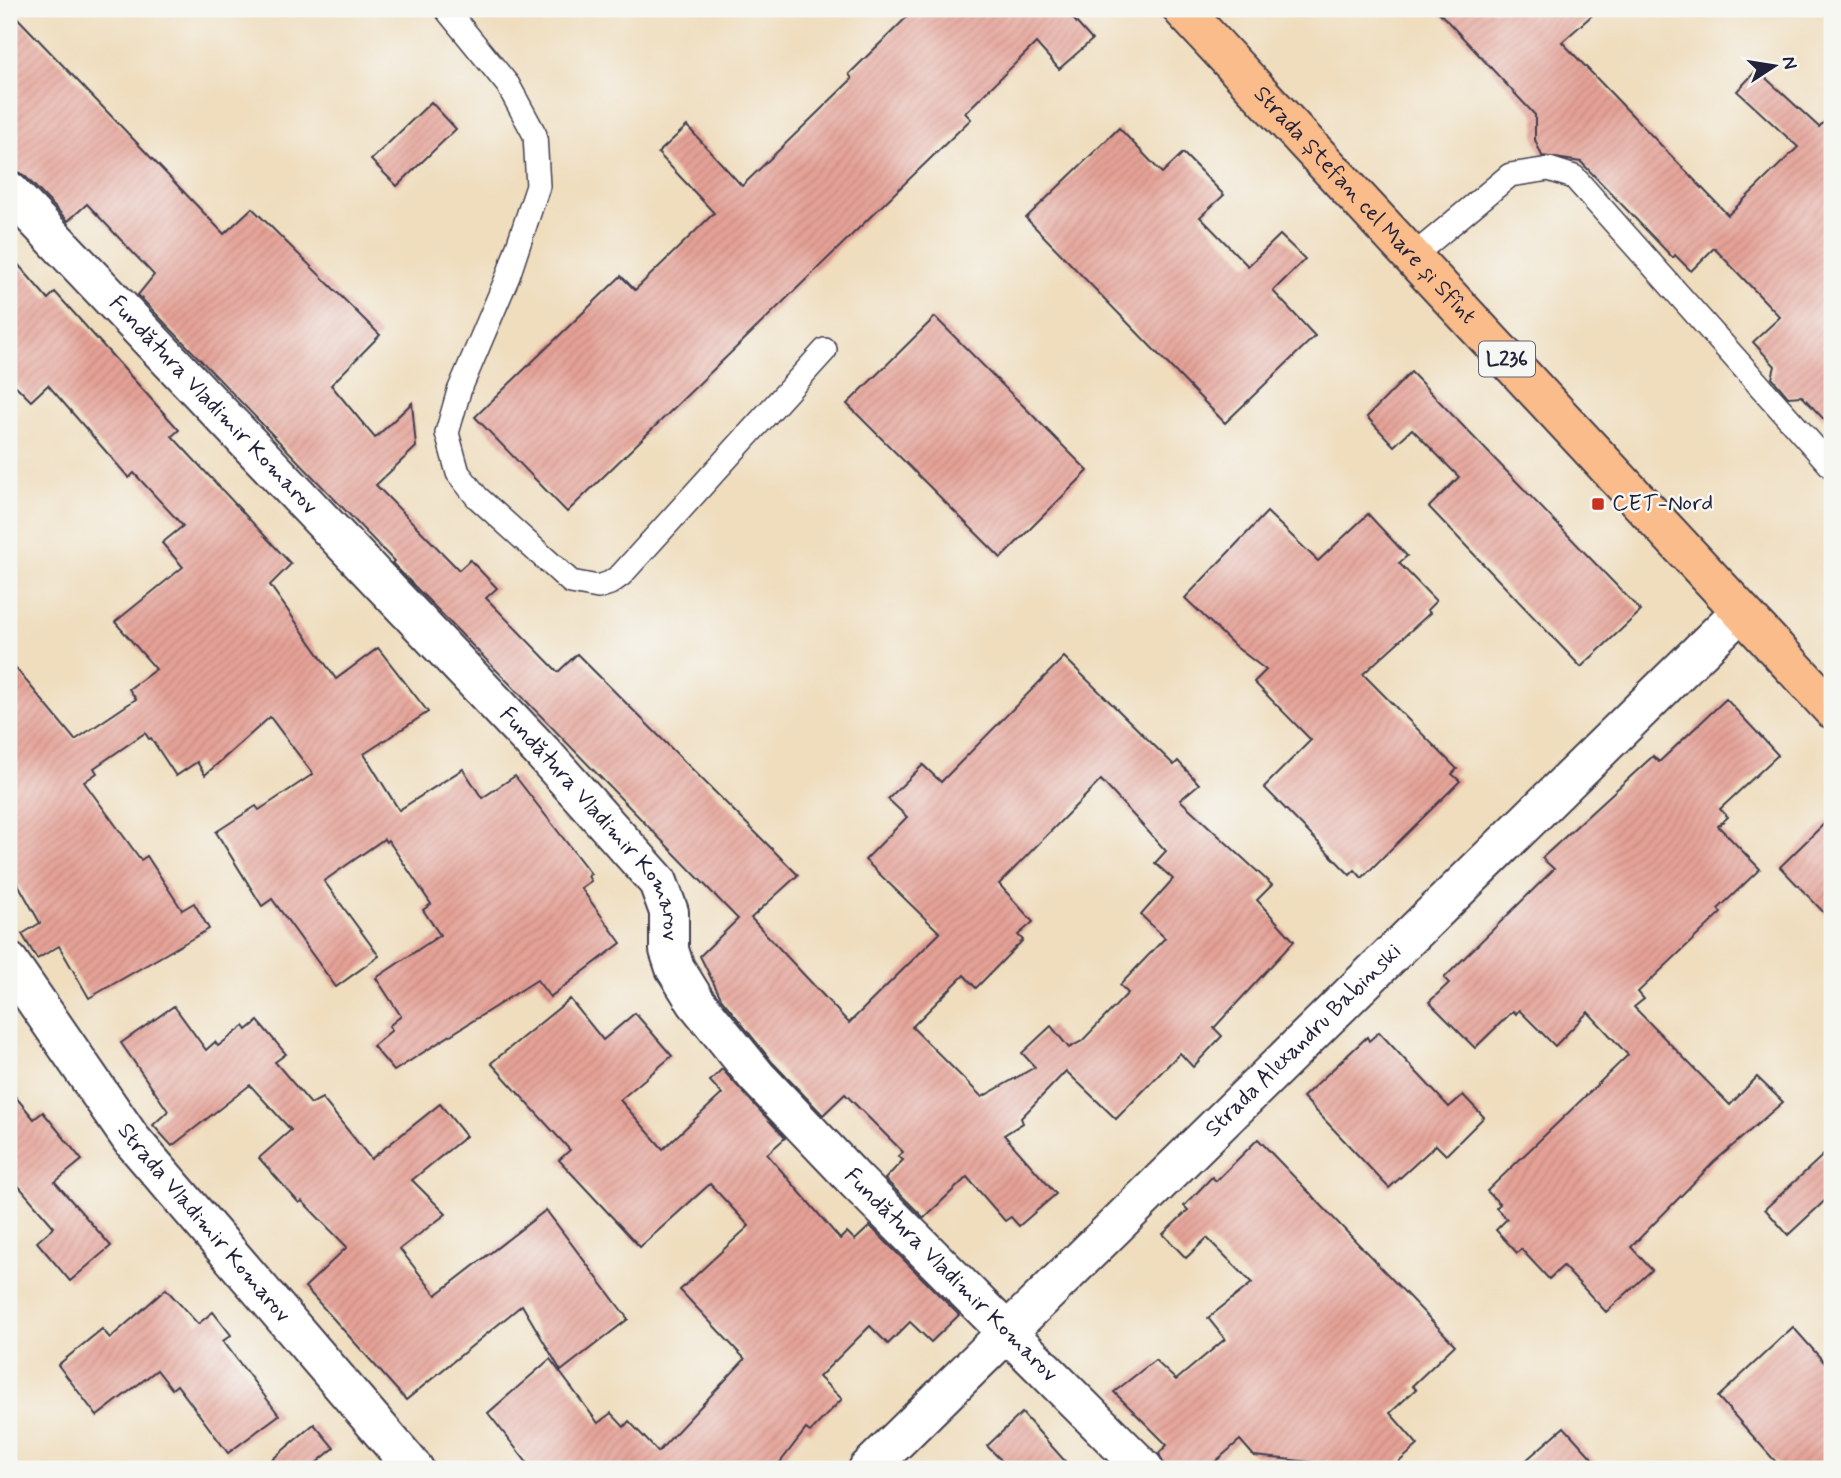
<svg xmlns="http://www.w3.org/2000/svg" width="1841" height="1478" viewBox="0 0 1841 1478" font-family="Mynerve,sans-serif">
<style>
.building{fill:url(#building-hatch);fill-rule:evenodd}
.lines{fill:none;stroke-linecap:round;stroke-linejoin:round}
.service-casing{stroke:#413e4e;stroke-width:26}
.minor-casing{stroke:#413e4e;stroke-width:42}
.tertiary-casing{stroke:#413e4e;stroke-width:42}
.primary-casing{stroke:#413e4e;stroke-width:42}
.service{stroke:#fff;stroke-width:23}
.minor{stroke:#fff;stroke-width:38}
.tertiary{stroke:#fff;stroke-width:38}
.primary{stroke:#f9bc8a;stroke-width:38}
.poi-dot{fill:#c8321e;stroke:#f6f6f2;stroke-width:2.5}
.labels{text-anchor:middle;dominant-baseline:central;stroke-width:5;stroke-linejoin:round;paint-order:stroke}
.shield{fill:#f6f6f2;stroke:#626272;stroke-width:2}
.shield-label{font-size:21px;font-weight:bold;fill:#22223b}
.street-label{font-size:23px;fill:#22223b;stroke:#f6f6f2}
.poi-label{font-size:23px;fill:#22223b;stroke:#f6f6f2;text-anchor:start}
</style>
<defs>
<pattern id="building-hatch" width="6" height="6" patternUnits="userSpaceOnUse" patternTransform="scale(1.75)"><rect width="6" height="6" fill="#e5a196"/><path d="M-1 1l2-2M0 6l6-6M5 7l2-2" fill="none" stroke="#c48a82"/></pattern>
</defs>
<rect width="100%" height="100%" fill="#f6f6f2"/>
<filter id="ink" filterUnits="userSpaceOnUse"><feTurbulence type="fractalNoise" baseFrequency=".0143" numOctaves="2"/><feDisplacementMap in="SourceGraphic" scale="14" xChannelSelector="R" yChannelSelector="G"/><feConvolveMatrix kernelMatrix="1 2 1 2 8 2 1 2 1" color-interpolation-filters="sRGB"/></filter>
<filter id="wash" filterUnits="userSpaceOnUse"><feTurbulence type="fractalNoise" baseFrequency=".00686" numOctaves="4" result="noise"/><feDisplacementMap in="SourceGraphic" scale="28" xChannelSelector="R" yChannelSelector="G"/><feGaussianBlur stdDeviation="1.57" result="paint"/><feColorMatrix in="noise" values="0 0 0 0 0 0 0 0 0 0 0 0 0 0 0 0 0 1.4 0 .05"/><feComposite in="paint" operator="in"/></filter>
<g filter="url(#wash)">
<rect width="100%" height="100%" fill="#efddbd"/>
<g id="blocks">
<g class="building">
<path d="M9,9L224,234L252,208L380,335L331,385L375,438L412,403L416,447L376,485L459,570L470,560L497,588L486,598L558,672L577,654L798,875L751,918L849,1023L940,933L865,860L907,817L888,799L923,765L941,782L1064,657L1174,765L1178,761L1199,784L1180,800L1272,885L1257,900L1294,941L1214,1028L1222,1036L1193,1067L1180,1053L1116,1119L1066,1071L1021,1118L1023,1123L1004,1135L1056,1194L1019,1226L1011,1217L1005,1221L967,1177L924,1218L885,1179L903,1160L898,1156L903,1152L845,1094L823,1115L773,1063L721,998L700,956L738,919L437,609L392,563L394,561L138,295L154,275L87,204L68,221L25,176L9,166ZM1101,780L1166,851L1155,863L1173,879L1141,915L1165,938L1120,985L1128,993L1082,1041L1069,1048L1051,1026L1022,1053L1035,1067L982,1097L912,1027L964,975L976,988L1023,940L1018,935L1033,922L999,884Z"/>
<path d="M915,9H1070L1067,12L1092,40L1059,69L1036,43L965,113L971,119L567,512L475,417L621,276L635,290L714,213L658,153L687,126L742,186L852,79L849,74Z"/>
<path d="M1436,9H1599L1562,42L1728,215L1798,147L1737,91L1757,70L1819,127L1832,114V428L1802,396L1788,397L1772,378L1775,366L1753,342L1780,317L1714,248L1691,271L1675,255L1673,258L1581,162L1542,156L1535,140V115Z"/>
<path d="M431,102L456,129L397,186L371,160Z"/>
<path d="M1119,128L1162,173L1183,153L1224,195L1200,217L1248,266L1280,235L1305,259L1273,291L1315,336L1225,423L1026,218Z"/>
<path d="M9,254L48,299L55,292L179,430L172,436L291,564L270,585L336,679L378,648L428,712L364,754L399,810L463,769L482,798L515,776L591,874L588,876L591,881L581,888L621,943L550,997L537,980L394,1071L373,1046L392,1030L389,1026L401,1016L376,978L440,935L423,910L431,904L388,840L386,842L384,839L324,881L379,956L336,987L272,899L262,906L216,832L256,806L259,810L313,774L270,717L205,775L197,762L176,776L151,738L149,739L145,733L94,768L97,773L84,782L141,860L147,856L182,910L194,903L209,929L89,998L59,946L37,959L22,934L40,923L9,868V660L75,740L136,699L129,689L156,669L115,622L183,567L162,543L183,526L134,473L129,478L48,385L31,401L9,379Z"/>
<path d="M935,317L1088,471L1001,558L847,404Z"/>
<path d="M1411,372L1641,611L1581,667L1429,507L1459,477L1412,429L1394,446L1367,417Z"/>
<path d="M1267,512L1318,561L1368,514L1407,556L1399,563L1436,601L1427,610L1430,613L1363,674L1457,769L1452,774L1460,781L1362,878L1355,870L1350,875L1264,787L1311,740L1254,682L1266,670L1236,647L1185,598Z"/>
<path d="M1726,699L1778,755L1720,809L1728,817L1718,826L1760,869L1718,909L1721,913L1638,992L1644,999L1634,1007L1730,1105L1757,1077L1783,1102L1714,1162L1631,1247L1652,1270L1606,1312L1563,1266L1549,1279L1521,1249L1517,1253L1496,1230L1507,1219L1496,1208L1500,1204L1487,1191L1628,1055L1588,1012L1555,1046L1519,1010L1516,1014L1513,1011L1475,1048L1429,1002L1449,983L1444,978L1554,869L1542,858L1653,756L1659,762Z"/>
<path d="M1832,816V921L1780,867Z"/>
<path d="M570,999L603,1040L635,1013L672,1056L620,1100L663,1149L722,1094L710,1081L722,1069L785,1138L767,1154L840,1239L847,1232L855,1240L870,1226L959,1315L931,1342L910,1322L888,1344L870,1326L819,1377L842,1399L810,1432L806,1429L775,1469H532L488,1413L550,1359L598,1423L611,1413L624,1427L629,1421L658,1452L745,1359L680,1290L749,1226L710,1184L640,1247L559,1160L570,1150L491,1063Z"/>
<path d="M174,1006L206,1050L215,1042L218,1046L244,1026L247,1030L258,1021L286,1054L275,1062L311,1104L322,1098L371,1159L440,1104L466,1136L412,1180L446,1214L400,1249L436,1295L546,1210L628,1319L561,1371L522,1305L406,1400L305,1287L347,1247L302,1201L299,1203L259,1158L291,1130L250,1085L172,1146L153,1125L168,1111L121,1043Z"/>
<path d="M1379,1032L1449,1107L1463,1095L1484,1117L1446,1155L1436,1145L1389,1188L1303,1097L1367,1037L1369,1041Z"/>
<path d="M9,1089L34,1119L43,1112L82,1160L55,1182L111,1246L70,1281L37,1242L54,1227L9,1175Z"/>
<path d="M1258,1139L1455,1345L1412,1386L1416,1389L1390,1413L1418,1445L1391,1469H1318L1311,1462L1254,1456L1240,1440L1207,1469H1165L1159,1453L1167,1445L1114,1392L1155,1360L1176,1380L1225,1339L1208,1318L1252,1283L1207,1238L1186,1258L1163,1234L1188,1210L1184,1206L1212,1177L1216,1181Z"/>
<path d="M1832,1147V1194L1788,1235L1765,1209Z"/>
<path d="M166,1289L198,1324L213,1312L231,1335L223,1341L279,1415L228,1453L177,1385L172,1389L157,1370L97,1416L58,1365L102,1329L110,1338Z"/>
<path d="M1793,1327L1832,1371V1469H1782L1718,1397Z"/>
<path d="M1022,1413L1072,1469H1010L987,1446Z"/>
<path d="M314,1424L334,1448L309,1469H261Z"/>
<path d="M1564,1427L1602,1469H1516Z"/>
</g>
</g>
</g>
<g filter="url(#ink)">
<use href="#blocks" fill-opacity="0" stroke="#413e4e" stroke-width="2"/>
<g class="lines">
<defs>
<g id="service">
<path d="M446,9L508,85L535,135L538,186L508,276L459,391L447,433L458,473L477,497L571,582L598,587L610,583L621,575L825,350"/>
<path d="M1412,257L1510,175L1549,169L1574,177L1832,467"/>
</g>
<g id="minor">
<path id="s1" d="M9,191L542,752L658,882L669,912V950L675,968L696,1002L757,1077L856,1181L1144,1469"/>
<path id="s2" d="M9,962L131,1139L414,1469"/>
</g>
<g id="tertiary">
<path id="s3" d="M868,1469L1740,612"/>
</g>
<g id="primary">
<path id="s4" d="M1182,9L1832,709"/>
</g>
</defs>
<use href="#service" class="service-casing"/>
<use href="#minor" class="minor-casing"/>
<use href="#tertiary" class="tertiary-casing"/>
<use href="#primary" class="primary-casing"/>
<use href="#service" class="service"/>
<use href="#minor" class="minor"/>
<use href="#tertiary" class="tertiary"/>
<use href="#primary" class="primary"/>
</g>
</g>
<rect class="poi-dot" x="1591" y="497" width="14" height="14" rx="3.5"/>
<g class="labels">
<rect class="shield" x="1479" y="341.5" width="56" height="35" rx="5"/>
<g class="shield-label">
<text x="1507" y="359">L236</text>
</g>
<g class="street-label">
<text stroke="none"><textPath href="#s4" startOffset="268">Strada Ștefan cel Mare și Sfînt</textPath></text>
<text stroke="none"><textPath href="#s1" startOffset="296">Fundătura Vladimir Komarov</textPath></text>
<text stroke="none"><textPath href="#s1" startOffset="863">Fundătura Vladimir Komarov</textPath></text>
<text stroke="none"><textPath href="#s3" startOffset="611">Strada Alexandru Babinski</textPath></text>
<text stroke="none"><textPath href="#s2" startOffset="326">Strada Vladimir Komarov</textPath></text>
<text stroke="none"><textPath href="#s1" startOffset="1451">Fundătura Vladimir Komarov</textPath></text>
</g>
<g class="poi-label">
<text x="1612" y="504">CET-Nord</text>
</g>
</g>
<rect width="1841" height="1478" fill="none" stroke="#f6f6f2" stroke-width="35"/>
<g transform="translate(1774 66) rotate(78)" stroke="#f6f6f2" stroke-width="5" paint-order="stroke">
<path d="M0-5L12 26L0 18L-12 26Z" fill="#22223b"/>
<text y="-10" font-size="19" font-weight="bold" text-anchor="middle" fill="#22223b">N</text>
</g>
</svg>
